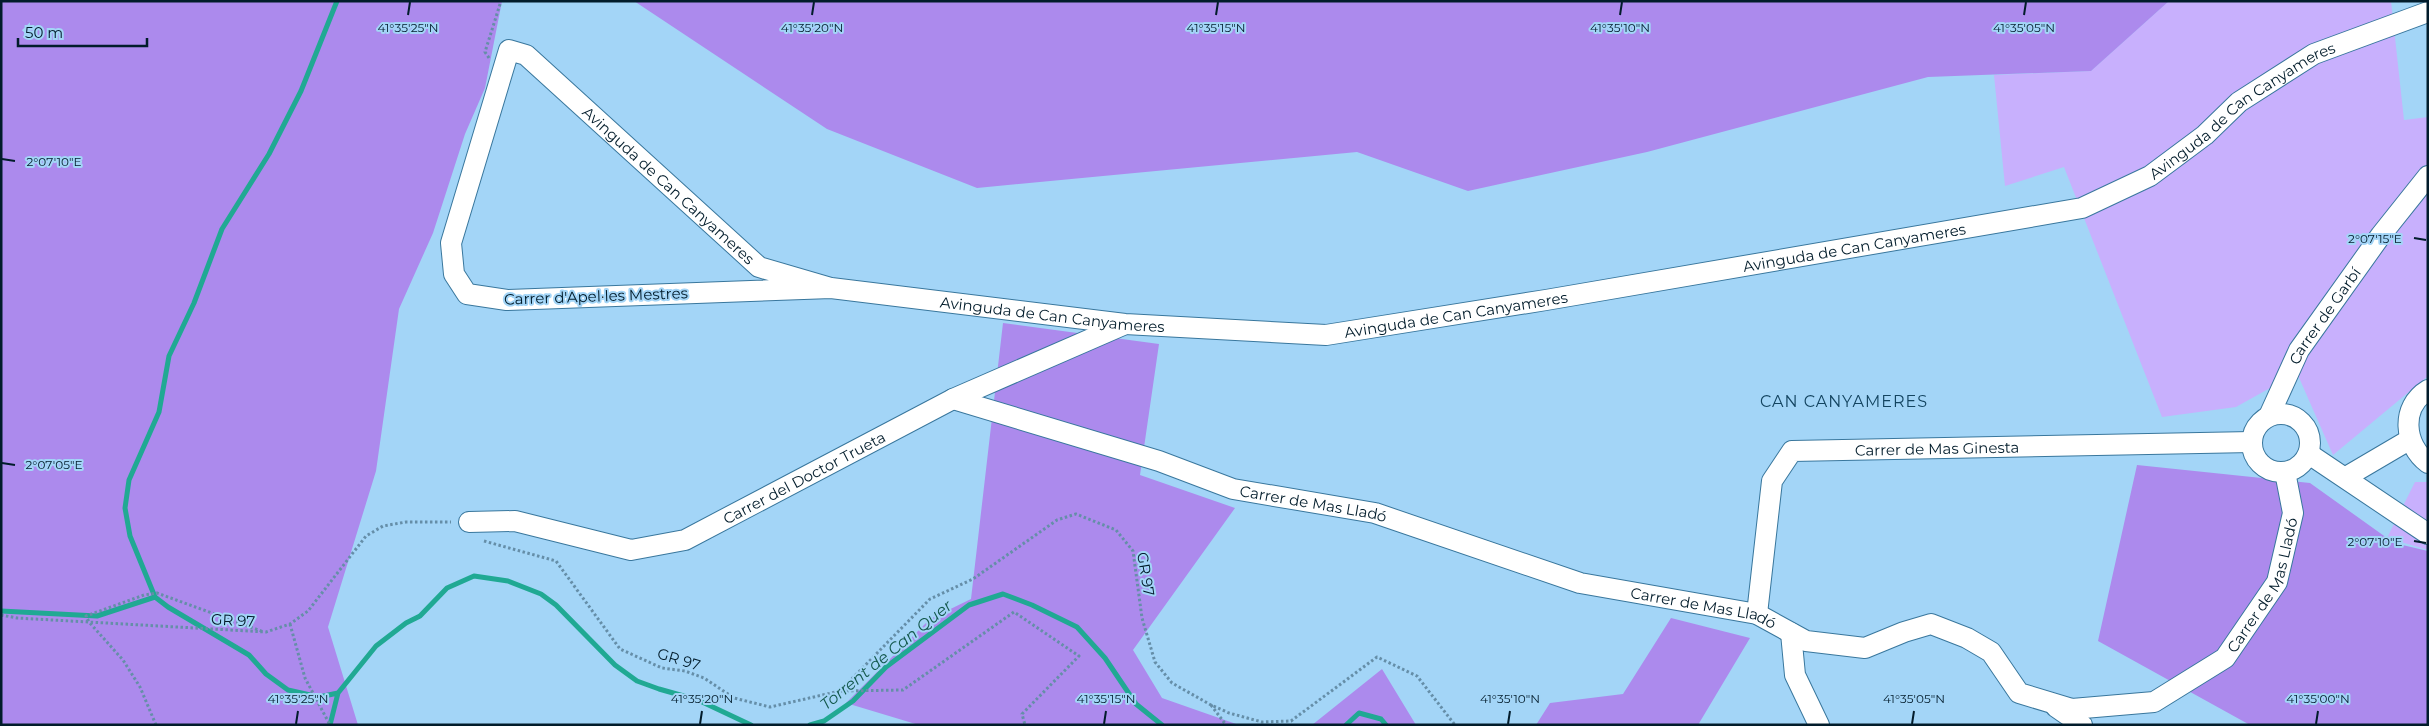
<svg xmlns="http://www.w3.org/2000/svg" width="2429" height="726" viewBox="0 0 2429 726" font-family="Montserrat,sans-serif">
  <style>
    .green { fill: #c8b0fd }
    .forest { fill: #ac8aed }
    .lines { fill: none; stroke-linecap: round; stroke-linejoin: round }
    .stream { stroke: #20a993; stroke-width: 5 }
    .street-casing { stroke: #39779d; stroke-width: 22 }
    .path { stroke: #658ea8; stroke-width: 3; stroke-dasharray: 2.5 2.5; stroke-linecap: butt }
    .street { stroke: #fff; stroke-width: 20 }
    .ticks { fill: none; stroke: #021c2b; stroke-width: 2 }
    .labels { text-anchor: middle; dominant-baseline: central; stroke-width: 4; stroke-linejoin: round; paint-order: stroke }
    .street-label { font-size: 15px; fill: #021c2b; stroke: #a3d5f7 }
    .neighbourhood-label { font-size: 16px; letter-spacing: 1px; fill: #134460; stroke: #a3d5f7 }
    .water-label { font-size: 16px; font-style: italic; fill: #14594d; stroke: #a3d5f7 }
    .ticks-label { font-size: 12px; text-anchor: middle; fill: #021c2b; stroke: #a3d5f7; stroke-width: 4; stroke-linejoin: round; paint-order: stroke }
  </style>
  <rect width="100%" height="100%" fill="#a3d5f7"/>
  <path class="green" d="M 2169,1 L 2391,1 L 2404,120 L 2428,117 L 2428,376 L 2333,455 L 2297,373 L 2236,407 L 2162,417 L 2064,167 L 2005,186 L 1994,75 L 2091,71 Z
    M 2415,482 L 2428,482 L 2428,550 L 2387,538 Z"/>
  <path class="forest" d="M 1,1 L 502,1 L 485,88 L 465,134 L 433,233 L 399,309 L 376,471 L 328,627 L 358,725 L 1,725 Z
    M 634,1 L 2169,1 L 2091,71 L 1928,77 L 1647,152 L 1468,191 L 1357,152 L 977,188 L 827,129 Z
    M 1003,323 L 1159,344 L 1140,475 L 1235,508 L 1133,650 L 1162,698 L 1239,725 L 919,725 L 846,703 L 930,619 L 971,599 Z
    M 2137,465 L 2310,483 L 2394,543 L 2428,551 L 2428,725 L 2250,725 L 2098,641 Z
    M 1671,618 L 1750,638 L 1698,725 L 1536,725 L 1550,703 L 1623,694 Z
    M 1382,669 L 1416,725 L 1312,725 Z"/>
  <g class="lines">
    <path class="stream" d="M 155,597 L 130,536 L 125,508 L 129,480 L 159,412 L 169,356 L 194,303 L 222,229 L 269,154 L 301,91 L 337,1
      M 1,611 L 97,616 L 155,597 L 168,607 L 249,655 L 266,674 L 288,690 L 319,697 L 338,693 L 376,646 L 406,623 L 420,616 L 447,588 L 474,576 L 508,581 L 541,594 L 556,605 L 615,665 L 637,681 L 659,689 L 698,700 L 751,725
      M 330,725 L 338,693
      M 810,725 L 824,721 L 853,701 L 886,667 L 969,605 L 1003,594 L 1032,605 L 1077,627 L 1105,658 L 1136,704 L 1162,725
      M 1346,725 L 1359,713 L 1381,719 L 1386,725"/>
    <defs>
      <g id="street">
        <path id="s1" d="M 831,288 L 507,300 L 467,294 L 454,274 L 451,243 L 509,50 L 526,55 L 759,267 L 831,288 L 1125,324 L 1326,335 L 1546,300 L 2082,208 L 2150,176 L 2205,135 L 2239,102 L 2314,54 L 2428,12"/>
        <path d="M 2428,390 C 2400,407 2404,445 2428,463"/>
        <path id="s2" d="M 953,399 L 1159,461 L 1233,489 L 1375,513 L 1580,583 L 1757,614 L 1806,641 L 1865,648 L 1904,632 L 1931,624 L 1967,638 L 1991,652 L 2019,693 L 2072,709 L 2154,702 L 2225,658 L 2277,582 L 2293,513 L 2285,472"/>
        <circle cx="2281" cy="443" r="29"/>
        <path id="s3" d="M 2269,416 L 2299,350 L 2381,235 L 2428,176"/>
        <path d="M 2309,454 L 2428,534"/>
        <path d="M 2346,477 L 2409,440"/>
        <path id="s4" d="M 469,522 L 515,521 L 631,550 L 685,540 L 953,399 L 1123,325"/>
        <path id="s5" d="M 1757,614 L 1772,481 L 1792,451 L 2252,442"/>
        <path d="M 1791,633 L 1795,675 L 1819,725"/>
        <path d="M 2056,707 L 2082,725"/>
      </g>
    </defs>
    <use href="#street" class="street-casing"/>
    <path class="path" d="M 489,58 L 485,52 L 501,1
      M 484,541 L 556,561 L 620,649 L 662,668 L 685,671 L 704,678 L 734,698 L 770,707 L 840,691 L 930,599 L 973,579 L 1057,520 L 1076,514 L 1116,530 L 1133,551 L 1142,618 L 1155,662 L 1172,683 L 1211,705 L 1229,713 L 1262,722 L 1291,721 L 1377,657 L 1417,676 L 1455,725
      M 1,615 L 17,618 L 266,632 L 290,624 L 308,611 L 366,536 L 383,526 L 406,522 L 451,522
      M 290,624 L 305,678 L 330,725
      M 841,691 L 903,690 L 1014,612 L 1079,656 L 1022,714 L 1025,725
      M 1211,705 L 1226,725
      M 156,725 L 140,687 L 123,660 L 89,622 L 86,616 L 144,595 L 157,593 L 264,632"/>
    <use href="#street" class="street"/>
  </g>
  <path class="ticks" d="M 408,15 L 410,2M 812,15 L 814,2M 1216,15 L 1218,2M 1620,15 L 1622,2M 2024,15 L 2026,2M 2,159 L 15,161M 2414,238 L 2426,240M 2,463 L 15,465M 2414,541 L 2426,543M 296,724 L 298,711M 700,724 L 702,711M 1104,724 L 1106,711M 1508,724 L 1510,711M 1912,724 L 1914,711M 2316,724 L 2318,711"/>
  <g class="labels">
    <g class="street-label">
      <text stroke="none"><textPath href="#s1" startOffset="2482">Avinguda de Can Canyameres</textPath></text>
      <text stroke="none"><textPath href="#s1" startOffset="832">Avinguda de Can Canyameres</textPath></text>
      <text stroke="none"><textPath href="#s1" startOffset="2062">Avinguda de Can Canyameres</textPath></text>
      <text transform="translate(596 296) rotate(-2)">Carrer d'Apel·les Mestres</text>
      <text stroke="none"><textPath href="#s1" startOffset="1252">Avinguda de Can Canyameres</textPath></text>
      <text stroke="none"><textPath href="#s1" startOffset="1658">Avinguda de Can Canyameres</textPath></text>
      <text stroke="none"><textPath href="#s3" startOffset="115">Carrer de Garbí</textPath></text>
      <text stroke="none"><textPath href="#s5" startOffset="315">Carrer de Mas Ginesta</textPath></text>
      <text stroke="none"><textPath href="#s4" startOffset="355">Carrer del Doctor Trueta</textPath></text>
      <text stroke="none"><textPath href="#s2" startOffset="376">Carrer de Mas Lladó</textPath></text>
      <text transform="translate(1146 574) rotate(81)">GR 97</text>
      <text stroke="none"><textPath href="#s2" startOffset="1441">Carrer de Mas Lladó</textPath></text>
      <text stroke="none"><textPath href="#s2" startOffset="781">Carrer de Mas Lladó</textPath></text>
      <text transform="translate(233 620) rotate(3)">GR 97</text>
      <text transform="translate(679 659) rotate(17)">GR 97</text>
    </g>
    <g class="neighbourhood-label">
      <text x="1844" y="401">CAN CANYAMERES</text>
    </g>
    <g class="water-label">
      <text transform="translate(886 655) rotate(-39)">Torrent de Can Quer</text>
    </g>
  </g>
  <g class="ticks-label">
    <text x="408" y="32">41°35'25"N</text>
    <text x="812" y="32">41°35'20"N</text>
    <text x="1216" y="32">41°35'15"N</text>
    <text x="1620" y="32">41°35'10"N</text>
    <text x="2024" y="32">41°35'05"N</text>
    <text x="54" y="166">2°07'10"E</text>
    <text x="2375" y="243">2°07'15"E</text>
    <text x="54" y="469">2°07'05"E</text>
    <text x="2375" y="546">2°07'10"E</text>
    <text x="298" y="703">41°35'25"N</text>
    <text x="702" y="703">41°35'20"N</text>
    <text x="1106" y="703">41°35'15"N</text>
    <text x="1510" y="703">41°35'10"N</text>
    <text x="1914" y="703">41°35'05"N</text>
    <text x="2318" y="703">41°35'00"N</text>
  </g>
  <rect width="2429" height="726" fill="none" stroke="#021c2b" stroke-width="5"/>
  <path d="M18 38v8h129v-8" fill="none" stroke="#021c2b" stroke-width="2.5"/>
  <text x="25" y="38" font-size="15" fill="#021c2b" stroke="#a3d5f7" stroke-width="4" paint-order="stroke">50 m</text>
</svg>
